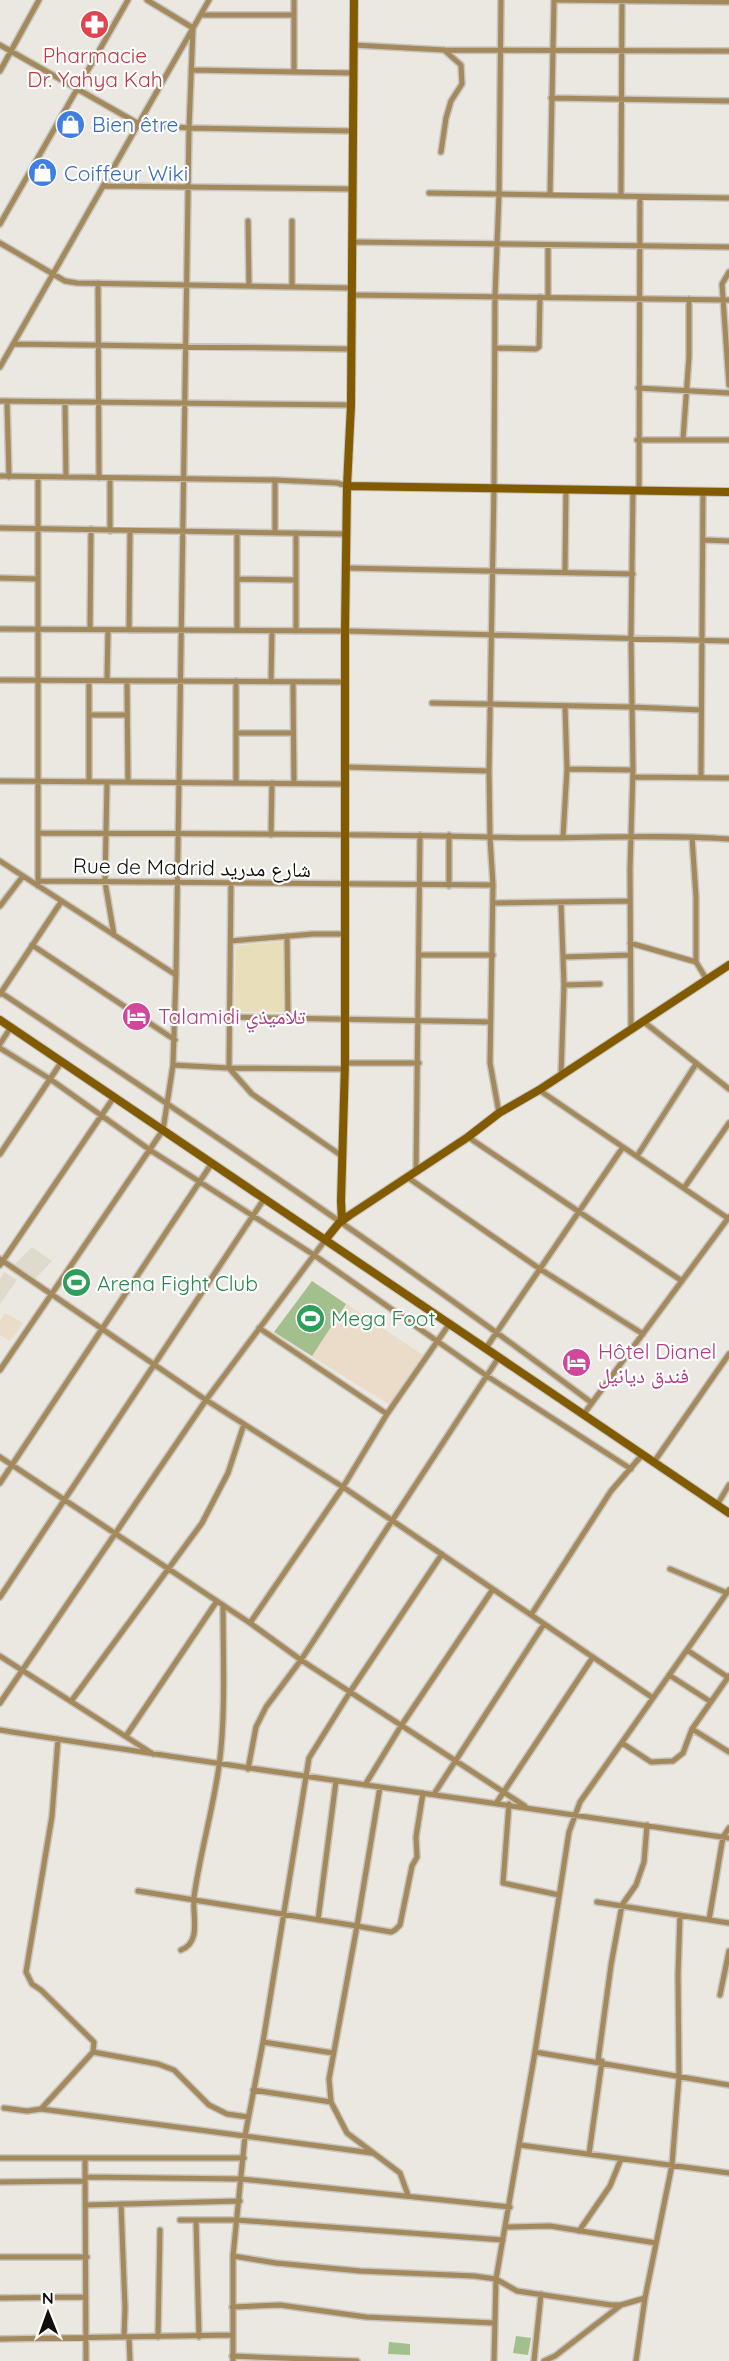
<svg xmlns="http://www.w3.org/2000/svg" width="729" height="2361" viewBox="0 0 729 2361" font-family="Quicksand,'Noto Naskh Arabic',sans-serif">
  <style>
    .commercial { fill: #eadcc8 }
    .built { fill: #dedbcc }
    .green { fill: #a4bf8e }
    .sand { fill: #e8deb9 }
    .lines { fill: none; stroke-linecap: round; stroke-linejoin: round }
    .street-casing { stroke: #c7c5be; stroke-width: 8 }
    .secondary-casing { stroke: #c7c5be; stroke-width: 10 }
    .street { stroke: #a4895d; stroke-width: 5 }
    .secondary { stroke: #825b00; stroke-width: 8 }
    .labels { text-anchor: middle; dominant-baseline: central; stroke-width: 4.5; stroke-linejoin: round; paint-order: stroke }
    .health-label { font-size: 21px; fill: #be3a42; stroke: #fff }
    .shop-label { font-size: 21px; fill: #366cbe; stroke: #fff; text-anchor: start }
    .street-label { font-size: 21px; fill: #100f0c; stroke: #fff }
    .hotel-label { font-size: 21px; fill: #b23c85; stroke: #fff; text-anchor: start }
    .leisure-label { font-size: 21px; fill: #27864d; stroke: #fff; text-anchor: start }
  </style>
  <rect width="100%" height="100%" fill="#eae8e0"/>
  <path class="commercial" d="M 312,1281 L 423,1355 L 390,1405 L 277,1335 Z
    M 5,1313 L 23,1323 L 10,1341 L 0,1335 L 0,1321 Z"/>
  <path class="built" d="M 32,1247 L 52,1261 L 33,1281 L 13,1266 Z
    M 4,1272 L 17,1280 L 0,1304 L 0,1279 Z"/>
  <path class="green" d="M 312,1281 L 346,1304 L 312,1356 L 274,1332 Z
    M 516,2336 L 531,2338 L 528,2355 L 513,2353 Z
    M 389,2342 L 410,2344 L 410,2355 L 388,2354 Z"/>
  <path class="sand" d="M 283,941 L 285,1012 L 234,1012 L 236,946 Z"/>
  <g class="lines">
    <defs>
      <path id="street" d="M 557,0 L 729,2
        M 201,15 L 294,15
        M 0,45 L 139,124 L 189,128 L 353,131
        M 354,45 L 444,50 L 729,51
        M 191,70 L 354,73
        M 0,71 L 39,0
        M 294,72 L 294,0
        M 551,98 L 729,101
        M 441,152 L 446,118 L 451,101 L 462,84 L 461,65 L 444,50
        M 104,186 L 353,189
        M 429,193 L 729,198
        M 550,195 L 554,0
        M 621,196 L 622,0
        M 248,221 L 249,286
        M 292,221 L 292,287
        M 0,224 L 128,0
        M 352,242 L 729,247
        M 0,243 L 65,281 L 77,283 L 352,288
        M 729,272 L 722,284 L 729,385
        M 98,283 L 99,478
        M 352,295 L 729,300
        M 548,297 L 548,245
        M 13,344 L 351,349
        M 495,348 L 536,349 L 539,347 L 540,297
        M 0,367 L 209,0
        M 638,388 L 729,393
        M 0,401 L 351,405
        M 7,401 L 9,477
        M 65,402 L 66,477
        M 683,439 L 689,357 L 689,299
        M 637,440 L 729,440
        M 0,476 L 275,480 L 337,483 L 347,486
        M 38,477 L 38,886
        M 110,478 L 110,531
        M 275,480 L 275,533
        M 639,490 L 640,197
        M 0,528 L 347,534
        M 237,532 L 237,630
        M 296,533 L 296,631
        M 704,540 L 729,541
        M 347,568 L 633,574
        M 565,572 L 566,489
        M 0,578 L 38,579
        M 237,579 L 296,580
        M 0,629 L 345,631 L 729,641
        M 90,630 L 91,529
        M 129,630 L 130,531
        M 0,680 L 345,682
        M 107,681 L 108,630
        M 127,681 L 128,782
        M 271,682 L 272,631
        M 293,682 L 294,783
        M 432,703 L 632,707 L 701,710
        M 89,715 L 127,715
        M 236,733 L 293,733
        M 345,767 L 489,771
        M 567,769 L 633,770
        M 633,777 L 729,778
        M 701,778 L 703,491
        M 0,781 L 344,784
        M 89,782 L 89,681
        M 107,782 L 105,882 L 114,935
        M 236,783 L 236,681
        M 38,833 C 188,834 338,833 488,837 C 568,840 649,833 729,839
        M 271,835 L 272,783
        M 449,835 L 449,886
        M 563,837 L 567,769 L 565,706
        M 692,837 L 696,897 L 696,962 L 707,980
        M 0,861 L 176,975
        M 38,881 L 493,885
        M 231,883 L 229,1068 L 252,1094 L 342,1156
        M 493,903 L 630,901
        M 0,906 L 23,876
        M 287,936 L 288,1017
        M 231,941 L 313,934 L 346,934
        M 630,943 L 696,962
        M 32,945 L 175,1040
        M 419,955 L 493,955
        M 563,957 L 630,955
        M 564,985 L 600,984
        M 0,992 C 200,1125 400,1259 592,1403
        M 0,994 L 61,902
        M 230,1017 L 490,1022
        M 644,1022 L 729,1089
        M 631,1030 L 630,869 L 633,770 L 631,638 L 633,490
        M 0,1044 L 11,1027
        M 0,1048 L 50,1079 L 150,1150 L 314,1255 L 487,1376 L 631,1469
        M 345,1063 L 419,1063
        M 173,1065 L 229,1068 L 345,1069
        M 561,1076 L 564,985 L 561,903
        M 539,1090 L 729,1219
        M 499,1113 L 490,1063 L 493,885 L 490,838 L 489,771 L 494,488 L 495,297 L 499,194 L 501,0
        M 468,1137 L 682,1281
        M 0,1154 L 62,1061
        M 637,1156 L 696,1064
        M 416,1171 L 420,835
        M 407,1177 L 540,1269 L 643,1334
        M 684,1188 L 729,1123
        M 326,1239 L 206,1400 L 343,1487 L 653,1698
        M 0,1259 L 206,1400 L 0,1703
        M 0,1265 L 114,1097
        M 259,1328 L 387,1414
        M 486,1348 L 623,1147
        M 0,1370 L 163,1130 L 173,1065 L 176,975 L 189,128 L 193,28 L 147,0
        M 583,1415 L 729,1217
        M 0,1457 L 250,1623 L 301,1660 L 525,1806
        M 654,1462 L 729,1354
        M 0,1483 L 212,1163
        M 717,1505 L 729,1485
        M 670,1569 L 727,1593
        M 0,1597 L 264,1199
        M 531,1615 L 611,1491 L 642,1455
        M 250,1623 L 343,1487 L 387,1414 L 450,1323
        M 687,1650 L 729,1678
        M 0,1656 L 153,1754
        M 669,1675 L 711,1702
        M 72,1700 L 202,1523 L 228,1473 L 244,1424
        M 692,1729 L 729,1752
        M 0,1730 C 243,1769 486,1801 729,1838
        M 126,1736 L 217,1601
        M 622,1743 L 651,1762 L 673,1761 L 683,1753 L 692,1729 L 729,1676
        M 248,1769 L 256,1727 L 266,1707 L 301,1660 L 499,1357
        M 365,1785 L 401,1726 L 493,1589
        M 434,1794 L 544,1624
        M 497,1802 L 593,1657
        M 509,1804 L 503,1883 L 559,1895
        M 138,1891 L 357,1926 L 380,1787
        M 597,1902 L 729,1923
        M 318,1920 L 336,1781
        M 709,1920 L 723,1837 L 729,1828
        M 181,1950 C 202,1942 192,1916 194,1897 C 200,1853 213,1810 219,1766 C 226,1716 223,1656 223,1605
        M 720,1995 L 729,1951
        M 263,2042 L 333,2053
        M 93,2052 L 158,2064 L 174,2070 L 209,2105 L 227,2114 L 248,2117
        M 535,2052 L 729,2085
        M 598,2061 L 611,1965 L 622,1905 L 636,1885 L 644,1862 L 647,1825
        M 253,2090 L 331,2102
        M 4,2108 L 27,2111 L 41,2109 L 93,2052 L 94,2042 L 41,1990 L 32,1984 L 26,1972 L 52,1816 L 58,1739
        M 41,2109 L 372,2153
        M 520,2145 L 729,2173
        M 589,2154 L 602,2061
        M 0,2158 L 244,2158
        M 85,2158 L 86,2361
        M 85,2177 L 241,2179 L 510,2207
        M 0,2182 L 85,2181
        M 408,2195 L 400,2173 L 347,2133 L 331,2102 L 329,2079 L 357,1926 L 391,1932 L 395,1930 L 400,1925 L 412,1866 L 417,1857 L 416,1837 L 423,1793
        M 121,2204 L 125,2308 L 124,2337
        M 86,2205 L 240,2201
        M 180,2220 L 236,2220 L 503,2240
        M 196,2220 L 199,2337
        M 506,2227 L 550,2226 L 656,2243
        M 579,2231 L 610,2186 L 621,2159
        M 233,2256 L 276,2263 L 360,2271 L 474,2276 L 496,2279 L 517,2291 L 611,2305 L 621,2305 L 645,2298
        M 0,2257 L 87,2257
        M 0,2298 L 86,2297
        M 232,2307 L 280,2305 L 366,2317 L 494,2323
        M 129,2337 L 130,2361
        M 158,2337 L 160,2230
        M 0,2339 L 232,2335
        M 232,2356 L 357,2361
        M 233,2361 L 233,2256 L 245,2136 L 263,2042 L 309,1758 L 350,1692 L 442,1554
        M 494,2361 L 496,2279 L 535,2052 L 569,1832 L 580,1802 L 729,1590
        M 534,2361 L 541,2294
        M 544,2361 L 555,2356 L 621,2305
        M 636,2361 L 645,2298 L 672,2165 L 679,2077 L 678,1975 L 680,1915"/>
      <path id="secondary" d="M 347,486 L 729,492
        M 0,1020 L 729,1513
        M 342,1221 L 341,1201 L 345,1063 L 345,631 L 347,486 L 351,405 L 354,0
        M 326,1239 L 339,1223 L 350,1215 L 468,1137 L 499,1113 L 539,1090 L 729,965"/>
    </defs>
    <use href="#street" class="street-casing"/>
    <use href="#secondary" class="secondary-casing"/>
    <use href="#street" class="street"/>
    <use href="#secondary" class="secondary"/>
  </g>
  <defs>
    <symbol id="pharmacy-disc" viewBox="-11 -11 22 22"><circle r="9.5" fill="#e0444e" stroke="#fff"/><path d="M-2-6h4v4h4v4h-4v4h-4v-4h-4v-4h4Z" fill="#fff"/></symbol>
    <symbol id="shop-disc" viewBox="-11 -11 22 22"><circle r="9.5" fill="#3f7fe0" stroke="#fff"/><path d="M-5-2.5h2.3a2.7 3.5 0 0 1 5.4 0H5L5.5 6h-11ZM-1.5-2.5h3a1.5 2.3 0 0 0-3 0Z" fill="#fff"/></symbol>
    <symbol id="hotel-disc" viewBox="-11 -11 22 22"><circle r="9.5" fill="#d1479c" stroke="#fff"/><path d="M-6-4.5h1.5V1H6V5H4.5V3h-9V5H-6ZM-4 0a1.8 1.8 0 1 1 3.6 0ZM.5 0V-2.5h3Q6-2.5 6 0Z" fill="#fff"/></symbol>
    <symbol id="stadium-disc" viewBox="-11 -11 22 22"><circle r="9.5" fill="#2e9e5b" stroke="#fff"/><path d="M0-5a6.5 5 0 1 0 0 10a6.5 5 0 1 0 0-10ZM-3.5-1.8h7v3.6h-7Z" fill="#fff"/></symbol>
  </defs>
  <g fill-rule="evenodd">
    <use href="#pharmacy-disc" x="78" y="8" width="33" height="33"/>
    <use href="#shop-disc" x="54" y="108" width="33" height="33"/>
    <use href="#shop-disc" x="26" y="156" width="33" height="33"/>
    <use href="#hotel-disc" x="120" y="1000" width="33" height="33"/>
    <use href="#stadium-disc" x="60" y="1266" width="33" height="33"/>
    <use href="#stadium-disc" x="294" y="1302" width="33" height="33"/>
    <use href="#hotel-disc" x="560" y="1346" width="33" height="33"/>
  </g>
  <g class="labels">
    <g class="health-label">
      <text x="95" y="55">Pharmacie<tspan x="95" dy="24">Dr. Yahya Kah</tspan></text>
    </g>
    <g class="shop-label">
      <text x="92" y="124">Bien être</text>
      <text x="64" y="173">Coiffeur Wiki</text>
    </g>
    <g class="street-label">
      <text transform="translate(192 867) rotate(1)">Rue de Madrid شارع مدريد</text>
    </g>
    <g class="hotel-label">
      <text x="158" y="1016">Talamidi تلاميذي</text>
      <text x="598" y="1351">Hôtel Dianel<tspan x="598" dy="24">فندق ديانيل</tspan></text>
    </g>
    <g class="leisure-label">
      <text x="97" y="1283">Arena Fight Club</text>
      <text x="331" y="1318">Mega Foot</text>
    </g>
  </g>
  <g transform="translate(48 2313) rotate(359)" stroke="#ffffff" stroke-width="4.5" paint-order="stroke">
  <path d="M0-4.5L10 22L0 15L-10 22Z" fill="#100f0c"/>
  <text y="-9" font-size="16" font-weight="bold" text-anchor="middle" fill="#100f0c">N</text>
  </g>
</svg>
